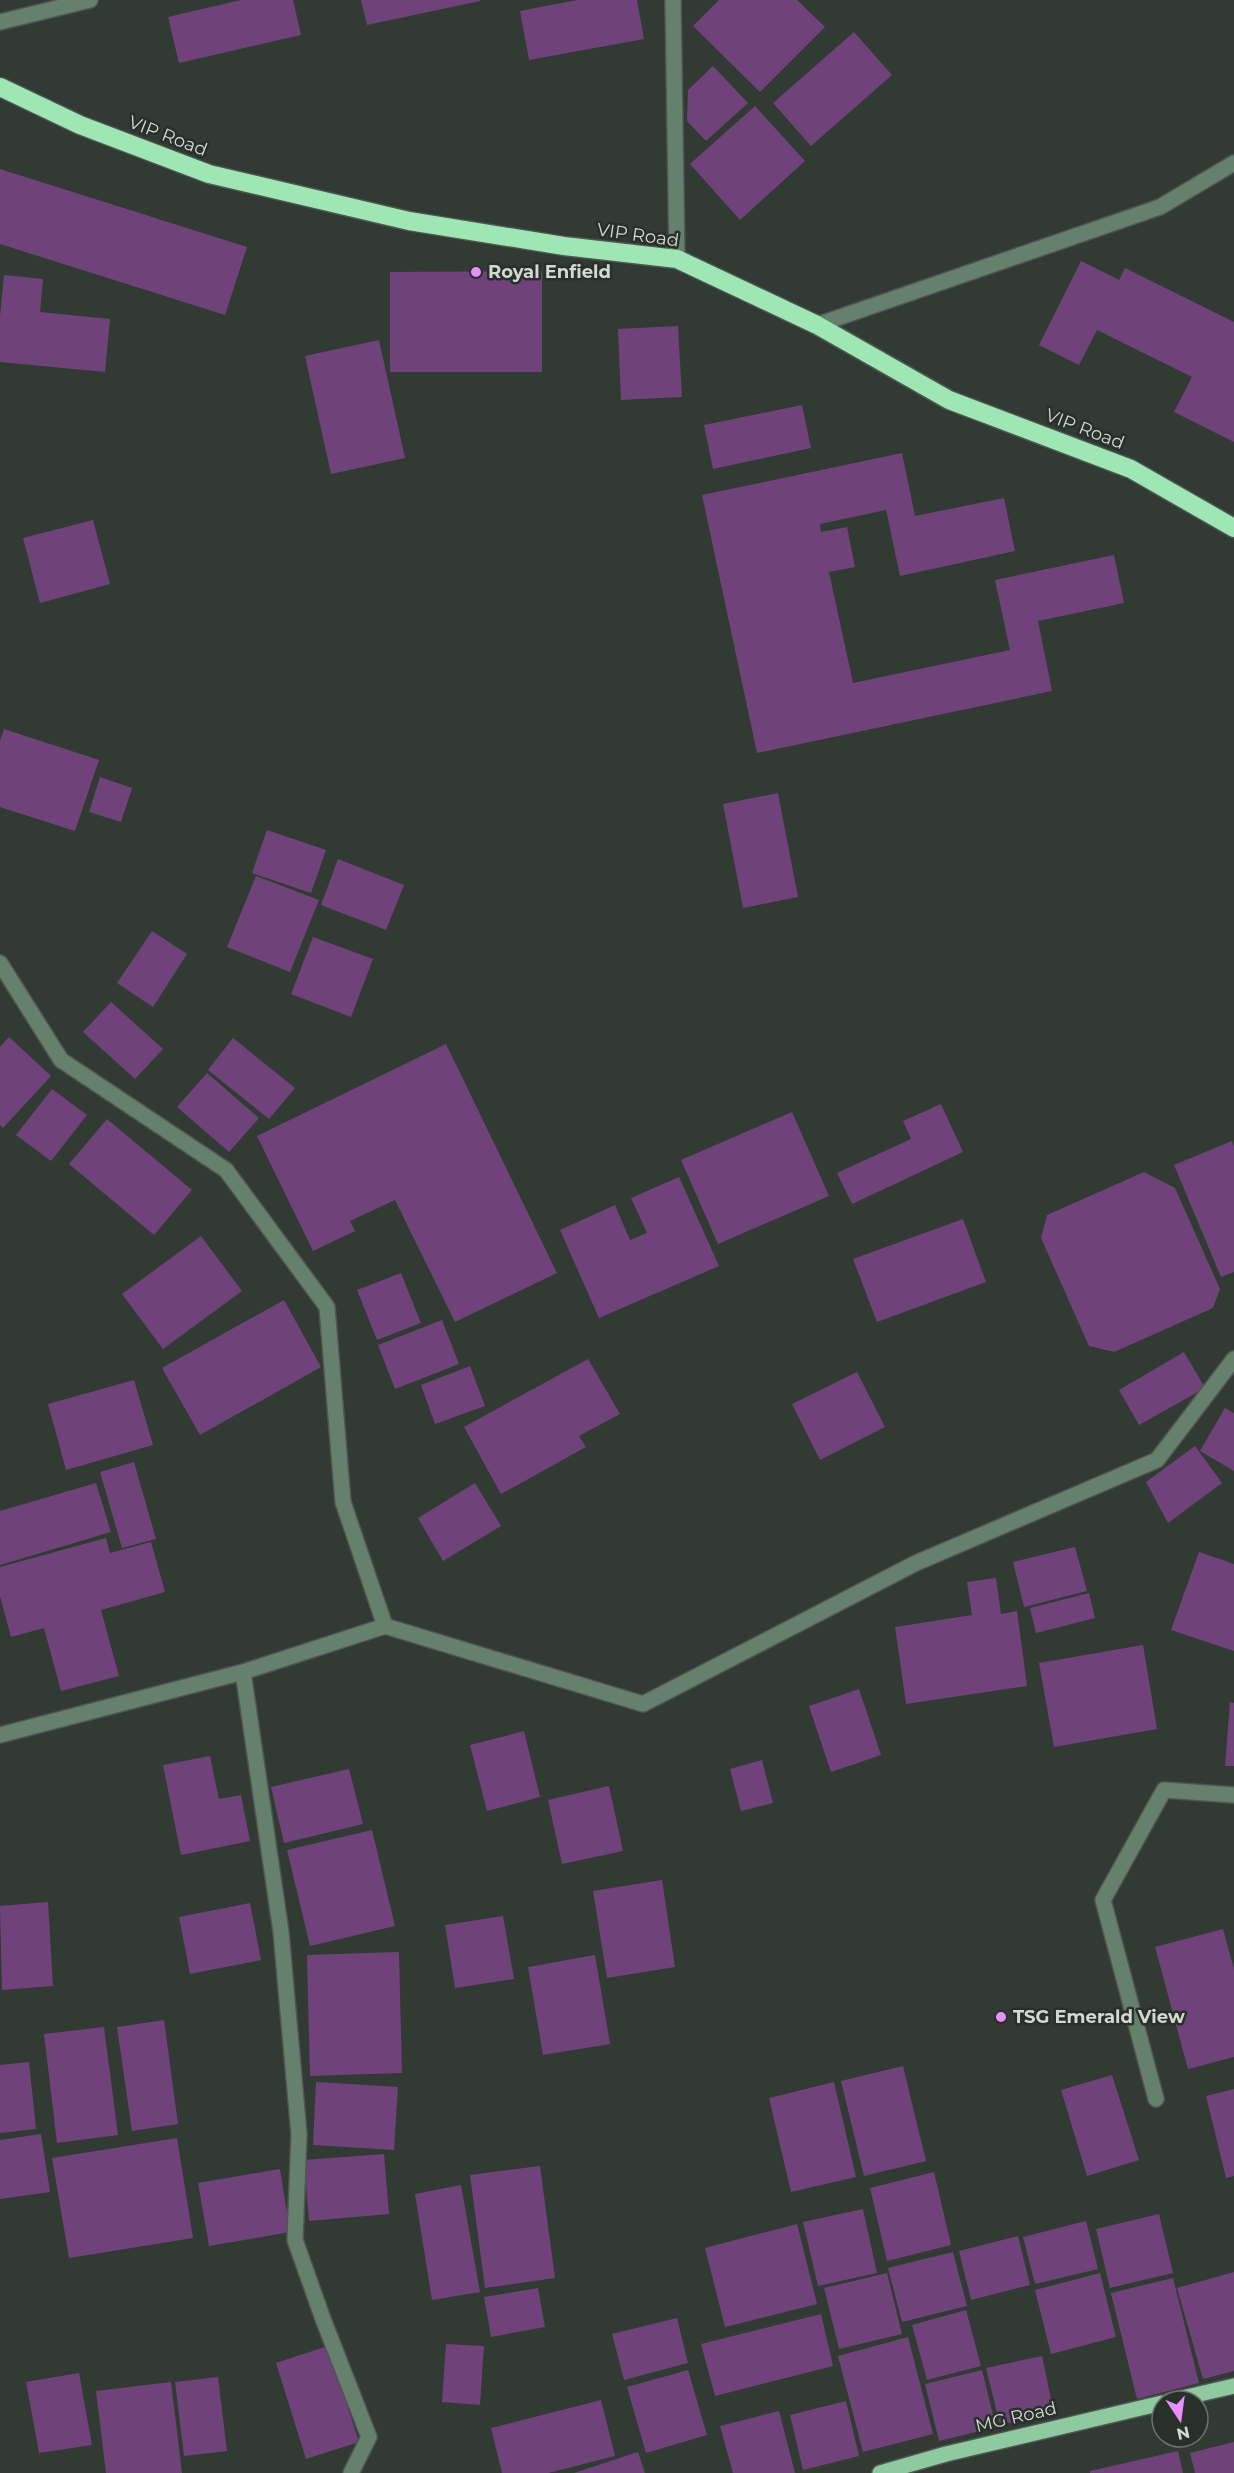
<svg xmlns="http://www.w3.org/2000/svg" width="1234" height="2473" viewBox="0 0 1234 2473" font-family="Montserrat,sans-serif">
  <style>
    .building { fill: #6f437a }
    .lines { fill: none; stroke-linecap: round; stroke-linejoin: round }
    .minor-casing { stroke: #4f5651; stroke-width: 18 }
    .major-casing { stroke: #4f5651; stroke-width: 18 }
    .highway-casing { stroke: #4f5651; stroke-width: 21 }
    .minor { stroke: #65816d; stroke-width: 15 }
    .major { stroke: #8ec9a0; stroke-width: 15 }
    .highway { stroke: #9ee6b4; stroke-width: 18 }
    .poi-dot { fill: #e88eff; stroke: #28302a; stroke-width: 2 }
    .labels { text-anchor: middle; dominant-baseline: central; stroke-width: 5; stroke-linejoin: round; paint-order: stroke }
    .street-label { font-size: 18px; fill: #d3d8d4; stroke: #28302a }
    .poi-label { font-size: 18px; font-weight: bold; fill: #d3d8d4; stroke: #28302a; text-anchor: start }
  </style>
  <rect width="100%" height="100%" fill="#323a34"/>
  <path class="building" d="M 241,0 L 293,0 L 301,35 L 179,63 L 168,17 Z
    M 361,0 L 480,0 L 480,1 L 367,25 Z
    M 577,0 L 637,0 L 644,39 L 529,60 L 520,11 Z
    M 719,0 L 797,0 L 825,27 L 760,92 L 693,26 Z
    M 854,32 L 892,75 L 811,146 L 773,103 Z
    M 713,66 L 748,103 L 706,141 L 687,121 L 688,90 Z
    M 755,106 L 805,161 L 740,220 L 690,164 Z
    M 0,169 L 247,247 L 225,315 L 0,244 Z
    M 1081,261 L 1119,280 L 1125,268 L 1234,322 L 1234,442 L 1174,412 L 1192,377 L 1097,330 L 1079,365 L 1039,345 Z
    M 542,271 L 542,372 L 390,372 L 390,272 Z
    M 4,275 L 43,279 L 40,312 L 110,319 L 105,372 L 0,362 L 0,316 Z
    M 678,326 L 682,397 L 621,400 L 618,329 Z
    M 379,340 L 405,458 L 331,474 L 305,356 Z
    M 802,405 L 811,448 L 713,469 L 704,425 Z
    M 902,453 L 915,516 L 1004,498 L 1015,551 L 900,576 L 886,510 L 820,524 L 821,532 L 847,527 L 855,567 L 829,572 L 853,683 L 1010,650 L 995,580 L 1114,555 L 1124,603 L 1038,621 L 1052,691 L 757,753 L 702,495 Z
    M 93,520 L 110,584 L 40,603 L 23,538 Z
    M 4,729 L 99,760 L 75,831 L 0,807 L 0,741 Z
    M 100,777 L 132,788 L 121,822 L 89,812 Z
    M 778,793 L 798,897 L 743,908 L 723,804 Z
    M 267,830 L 326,850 L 311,893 L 252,873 Z
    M 338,859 L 404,885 L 386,930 L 321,905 Z
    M 256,876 L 319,900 L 290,972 L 227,947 Z
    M 152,931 L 187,954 L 153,1007 L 117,983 Z
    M 313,937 L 373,959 L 351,1017 L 291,994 Z
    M 111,1002 L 163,1049 L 135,1079 L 83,1032 Z
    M 9,1037 L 51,1076 L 3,1128 L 0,1125 L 0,1047 Z
    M 233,1038 L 295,1088 L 269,1119 L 208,1070 Z
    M 446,1044 L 557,1273 L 455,1322 L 395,1200 L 350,1221 L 355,1231 L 313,1251 L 257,1136 Z
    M 207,1073 L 259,1118 L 229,1152 L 177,1107 Z
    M 52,1089 L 87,1115 L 51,1161 L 16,1135 Z
    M 941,1104 L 963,1152 L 852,1204 L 837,1173 L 911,1139 L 903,1121 Z
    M 792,1112 L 829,1196 L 718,1244 L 681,1160 Z
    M 107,1119 L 192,1190 L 154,1235 L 69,1164 Z
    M 1232,1141 L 1234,1147 L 1234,1272 L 1221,1277 L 1174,1165 Z
    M 1144,1172 L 1175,1188 L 1220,1289 L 1213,1308 L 1114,1352 L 1089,1346 L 1041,1238 L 1047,1215 Z
    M 679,1177 L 719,1266 L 599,1318 L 560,1230 L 615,1205 L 630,1240 L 647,1233 L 631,1198 Z
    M 963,1219 L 986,1282 L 877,1322 L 853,1259 Z
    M 201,1236 L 242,1291 L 163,1349 L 122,1294 Z
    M 401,1273 L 421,1323 L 377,1340 L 357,1290 Z
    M 284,1300 L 321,1367 L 200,1435 L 162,1368 Z
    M 442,1320 L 459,1364 L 395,1389 L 378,1345 Z
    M 1184,1352 L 1205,1388 L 1139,1425 L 1119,1390 Z
    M 588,1359 L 620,1414 L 579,1436 L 586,1447 L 501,1494 L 464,1427 Z
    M 470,1366 L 485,1406 L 435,1424 L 421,1385 Z
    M 857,1372 L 885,1427 L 820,1460 L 792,1404 Z
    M 134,1380 L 153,1445 L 66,1470 L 48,1404 Z
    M 1225,1408 L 1234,1413 L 1234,1471 L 1200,1451 Z
    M 1195,1446 L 1222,1483 L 1168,1523 L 1146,1482 Z
    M 134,1462 L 156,1539 L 122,1548 L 100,1472 Z
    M 96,1483 L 111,1532 L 0,1565 L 0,1511 Z
    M 475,1483 L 501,1526 L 443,1561 L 418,1518 Z
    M 106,1538 L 110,1553 L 151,1542 L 165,1592 L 101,1610 L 119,1676 L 61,1691 L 44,1628 L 11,1637 L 0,1596 L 0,1567 Z
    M 1075,1547 L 1087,1591 L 1024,1607 L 1013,1562 Z
    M 1199,1552 L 1234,1564 L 1234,1651 L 1171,1630 Z
    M 996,1578 L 1001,1614 L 1017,1611 L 1027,1686 L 906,1704 L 895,1627 L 972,1615 L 967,1582 Z
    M 1089,1593 L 1095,1618 L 1036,1633 L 1030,1608 Z
    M 1143,1645 L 1157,1729 L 1054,1747 L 1039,1663 Z
    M 859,1689 L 881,1755 L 831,1772 L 809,1706 Z
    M 1230,1702 L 1234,1703 L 1234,1766 L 1225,1766 Z
    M 524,1731 L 540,1797 L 487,1811 L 470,1745 Z
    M 210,1756 L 219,1799 L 241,1795 L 250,1841 L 181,1855 L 163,1765 Z
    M 762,1760 L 773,1803 L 741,1811 L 730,1769 Z
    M 349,1769 L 363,1824 L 284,1843 L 271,1787 Z
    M 609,1786 L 623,1851 L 562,1864 L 548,1800 Z
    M 372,1830 L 395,1926 L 310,1946 L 287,1850 Z
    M 662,1880 L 675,1967 L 607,1978 L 593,1891 Z
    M 48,1902 L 53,1986 L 2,1990 L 0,1906 Z
    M 250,1903 L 261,1960 L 190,1974 L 179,1917 Z
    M 503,1916 L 514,1979 L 455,1988 L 445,1925 Z
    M 1223,1929 L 1234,1969 L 1234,2057 L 1188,2069 L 1155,1947 Z
    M 399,1952 L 402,2073 L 310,2076 L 307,1955 Z
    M 595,1955 L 610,2044 L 543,2055 L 528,1967 Z
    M 164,2020 L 178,2124 L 132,2131 L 117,2027 Z
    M 104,2027 L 118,2135 L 57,2143 L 44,2034 Z
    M 29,2062 L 36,2129 L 0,2133 L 0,2065 Z
    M 903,2066 L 926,2161 L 864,2176 L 841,2081 Z
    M 1112,2075 L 1139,2160 L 1087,2176 L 1061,2090 Z
    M 316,2082 L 398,2087 L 394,2150 L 313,2145 Z
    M 834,2082 L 856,2177 L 791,2192 L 769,2098 Z
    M 1234,2089 L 1234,2176 L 1226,2178 L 1206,2096 Z
    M 41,2134 L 50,2192 L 0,2199 L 0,2140 Z
    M 177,2138 L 193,2238 L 69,2258 L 52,2158 Z
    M 384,2154 L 389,2214 L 309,2221 L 304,2160 Z
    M 540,2166 L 555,2278 L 485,2288 L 470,2175 Z
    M 280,2169 L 290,2232 L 209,2246 L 198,2183 Z
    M 934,2172 L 951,2245 L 887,2261 L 870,2188 Z
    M 461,2185 L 480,2292 L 432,2300 L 415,2194 Z
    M 863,2209 L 877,2273 L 818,2286 L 803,2222 Z
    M 1159,2214 L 1173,2273 L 1110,2288 L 1096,2229 Z
    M 1086,2221 L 1098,2269 L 1035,2284 L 1023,2237 Z
    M 797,2224 L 817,2304 L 725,2327 L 705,2248 Z
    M 1018,2236 L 1030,2285 L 971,2300 L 959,2251 Z
    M 953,2252 L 967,2306 L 902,2322 L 888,2268 Z
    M 1234,2272 L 1234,2371 L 1203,2379 L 1177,2288 Z
    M 887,2273 L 902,2334 L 839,2349 L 824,2288 Z
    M 1100,2273 L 1116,2337 L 1051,2354 L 1035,2290 Z
    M 1173,2278 L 1199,2383 L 1137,2399 L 1111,2293 Z
    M 538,2288 L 545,2327 L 491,2337 L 484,2297 Z
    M 966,2310 L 981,2366 L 927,2380 L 912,2325 Z
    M 821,2314 L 833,2366 L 715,2396 L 701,2344 Z
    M 677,2318 L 688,2363 L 624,2380 L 612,2334 Z
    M 908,2337 L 933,2434 L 863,2452 L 838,2356 Z
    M 446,2344 L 484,2346 L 480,2405 L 442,2402 Z
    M 328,2346 L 359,2442 L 306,2459 L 276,2363 Z
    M 1042,2356 L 1054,2413 L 1000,2425 L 986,2368 Z
    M 688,2370 L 707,2435 L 646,2453 L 627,2387 Z
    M 982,2370 L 996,2427 L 939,2441 L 925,2384 Z
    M 79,2373 L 92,2445 L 39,2453 L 26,2382 Z
    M 218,2377 L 227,2451 L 184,2456 L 175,2382 Z
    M 171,2382 L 182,2473 L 106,2473 L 96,2391 Z
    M 601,2400 L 615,2456 L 548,2473 L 502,2473 L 491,2428 Z
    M 846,2401 L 859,2456 L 803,2470 L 790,2415 Z
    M 779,2411 L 795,2473 L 733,2473 L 720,2426 Z
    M 1234,2442 L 1234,2473 L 1195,2473 L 1190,2453 Z
    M 1178,2451 L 1183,2473 L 1090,2473 L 1090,2471 Z
    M 638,2452 L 645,2473 L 574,2473 Z"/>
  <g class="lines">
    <defs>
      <path id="minor" d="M 673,0 L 677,259
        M 0,22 L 90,0
        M 817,325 L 1160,207 L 1234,163
        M 0,963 L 61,1060 L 226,1170 L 327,1307 L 343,1502 L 385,1626 L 243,1672 L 0,1735
        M 385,1626 L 643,1704 L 916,1563 L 1157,1460 L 1234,1359
        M 243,1672 L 281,1932 L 299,2134 L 295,2240 L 323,2319 L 369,2437 L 351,2473
        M 1156,2099 L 1103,1900 L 1164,1790 L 1234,1795"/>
      <path id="major" d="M 1169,2401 L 1234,2386
        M 880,2473 L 946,2454 L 1162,2403"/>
      <path id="highway" d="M 0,87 L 80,125 L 209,174 L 409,221 L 564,246 L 677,259 L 817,325 L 949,400 L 1131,469 L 1234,528"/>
    </defs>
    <use href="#minor" class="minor-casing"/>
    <use href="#major" class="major-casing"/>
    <use href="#highway" class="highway-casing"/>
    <use href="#minor" class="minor"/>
    <use href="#major" class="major"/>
    <use href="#highway" class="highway"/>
  </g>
  <g class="poi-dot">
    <circle cx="476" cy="272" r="6"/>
    <circle cx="1001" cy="2017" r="6"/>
  </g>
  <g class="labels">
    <g class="street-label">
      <text transform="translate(168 136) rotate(21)">VIP Road</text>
      <text transform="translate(638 235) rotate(8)">VIP Road</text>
      <text transform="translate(1085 429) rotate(21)">VIP Road</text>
      <text transform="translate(1016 2417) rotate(-13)">MG Road</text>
    </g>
    <g class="poi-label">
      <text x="488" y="272">Royal Enfield</text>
      <text x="1013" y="2017">TSG Emerald View</text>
    </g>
  </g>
  <g transform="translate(1180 2419) rotate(167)"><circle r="28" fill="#28302a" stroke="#6c736e" stroke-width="1.5"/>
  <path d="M0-4.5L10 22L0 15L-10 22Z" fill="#e88eff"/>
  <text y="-9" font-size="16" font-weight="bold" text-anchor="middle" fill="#d3d8d4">N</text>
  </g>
</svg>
